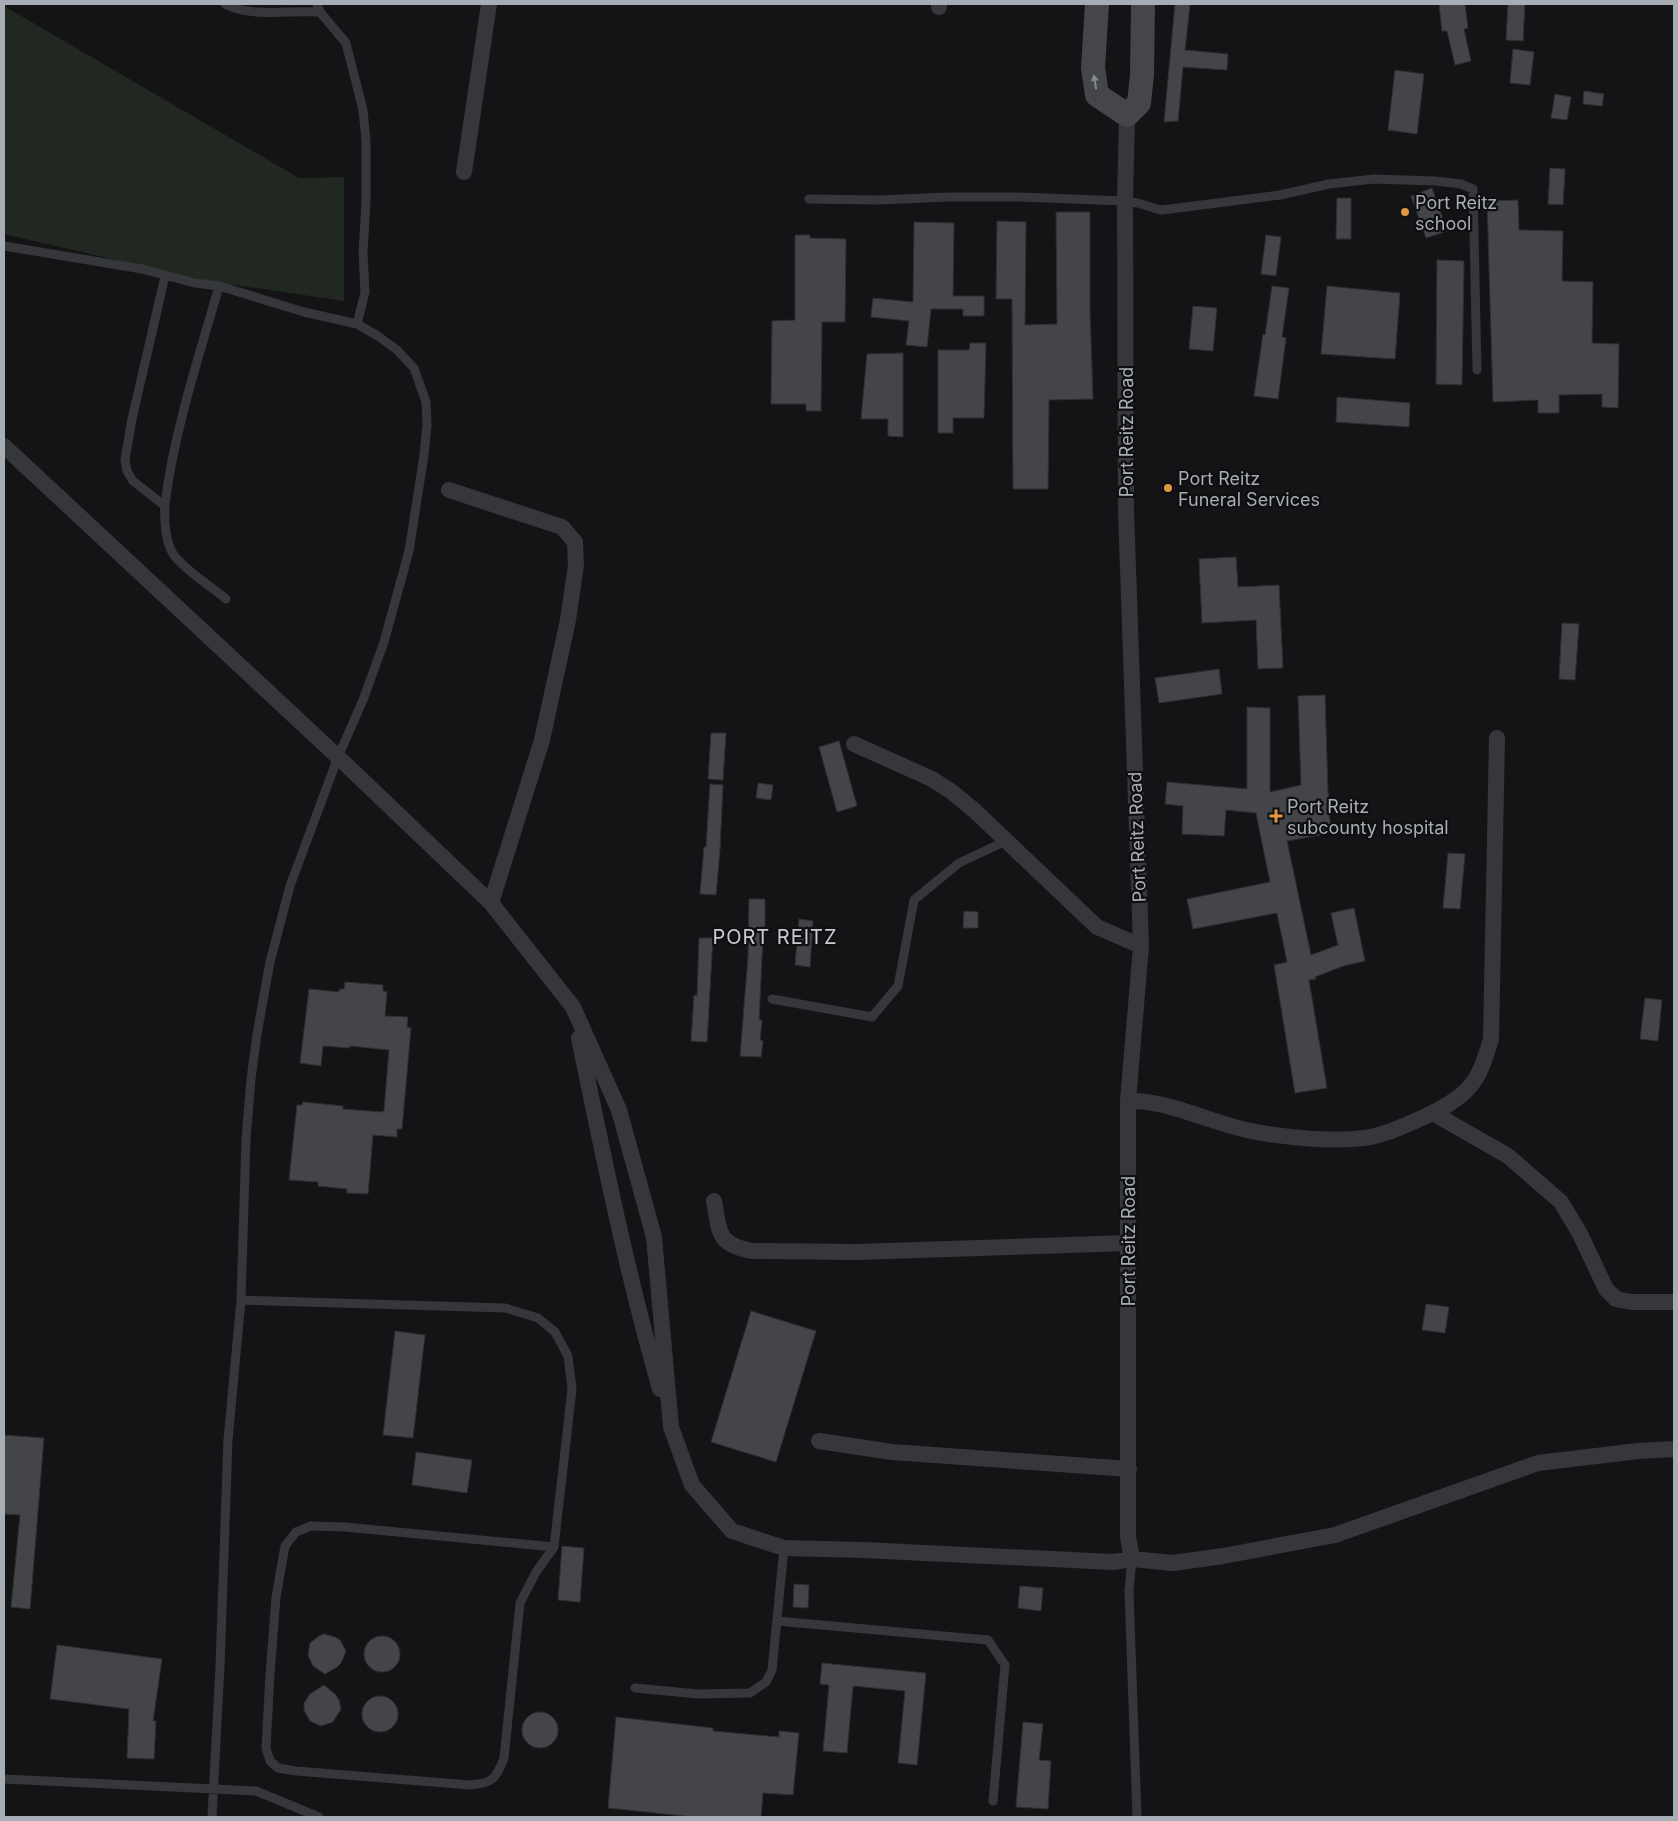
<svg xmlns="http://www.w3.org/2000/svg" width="1678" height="1821" viewBox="0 0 1678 1821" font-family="Inter,sans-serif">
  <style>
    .green { fill: #212821 }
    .building { fill: #434549; stroke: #2e2f31 }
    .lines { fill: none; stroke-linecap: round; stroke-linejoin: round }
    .service { stroke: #36373a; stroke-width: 9 }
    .minor { stroke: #36373a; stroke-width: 16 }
    .secondary { stroke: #44464a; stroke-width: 24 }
    .oneway { fill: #848990 }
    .poi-dot { fill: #df9643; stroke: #0f0f11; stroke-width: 2 }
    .labels { text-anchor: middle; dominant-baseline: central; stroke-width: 4.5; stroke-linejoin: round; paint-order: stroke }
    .poi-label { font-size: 18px; fill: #a7adb5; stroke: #0f0f11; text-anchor: start }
    .street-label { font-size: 18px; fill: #a7adb5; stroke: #0f0f11 }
    .quarter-label { font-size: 20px; letter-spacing: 1px; fill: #c8cbd1; stroke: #0f0f11 }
  </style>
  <rect width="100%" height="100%" fill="#141416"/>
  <path class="green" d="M 4,6 L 299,178 L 344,177 L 344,301 L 207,281 L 4,234 Z"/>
  <path class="building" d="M 1175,4 L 1190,4 L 1185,50 L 1228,54 L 1227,70 L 1183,67 L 1178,121 L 1164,122 Z
    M 1439,4 L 1465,4 L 1468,28 L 1464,29 L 1471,61 L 1455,65 L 1447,31 L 1442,31 Z
    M 1508,4 L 1525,4 L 1523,41 L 1506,40 Z
    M 1513,49 L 1534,52 L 1530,85 L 1510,83 Z
    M 1395,70 L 1424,74 L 1417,134 L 1388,130 Z
    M 1584,91 L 1604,94 L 1602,106 L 1583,104 Z
    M 1555,94 L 1571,97 L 1567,120 L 1551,118 Z
    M 1550,168 L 1565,169 L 1563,205 L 1548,204 Z
    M 1432,188 L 1447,231 L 1426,238 L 1411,196 Z
    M 1337,198 L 1351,198 L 1351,239 L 1336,239 Z
    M 1518,200 L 1519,230 L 1563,231 L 1562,281 L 1593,282 L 1592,343 L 1619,344 L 1618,408 L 1602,407 L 1602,394 L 1559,395 L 1559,413 L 1538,413 L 1538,400 L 1493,402 L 1487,201 Z
    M 1056,212 L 1090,212 L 1090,313 L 1093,399 L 1049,400 L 1048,489 L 1013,489 L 1012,299 L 996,299 L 997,221 L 1026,222 L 1025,325 L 1057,324 Z
    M 914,222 L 954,223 L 953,296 L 984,296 L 984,316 L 963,316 L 963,309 L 931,309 L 927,347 L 906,345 L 909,321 L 871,317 L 873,298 L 913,302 Z
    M 795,235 L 810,235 L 810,238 L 846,239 L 845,322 L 822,322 L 821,411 L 806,411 L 806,404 L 771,404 L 772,321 L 795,320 Z
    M 1266,235 L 1281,237 L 1276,276 L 1261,274 Z
    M 1437,260 L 1464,261 L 1462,385 L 1436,384 Z
    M 1272,286 L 1289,288 L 1282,337 L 1286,338 L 1278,399 L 1254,396 L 1263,334 L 1265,335 Z
    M 1327,286 L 1400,293 L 1395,359 L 1321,354 Z
    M 1193,306 L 1217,308 L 1213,351 L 1189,349 Z
    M 970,343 L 986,343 L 984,418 L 953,418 L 953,433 L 938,433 L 938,350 L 969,350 Z
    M 903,353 L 903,437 L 888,436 L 888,419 L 861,419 L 867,354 Z
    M 1337,397 L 1410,403 L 1409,427 L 1336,422 Z
    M 1236,557 L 1238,587 L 1279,585 L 1283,668 L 1258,669 L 1256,620 L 1202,623 L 1199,559 Z
    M 1562,623 L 1579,624 L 1575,680 L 1559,679 Z
    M 1219,669 L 1222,694 L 1159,703 L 1155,678 Z
    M 1325,695 L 1328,792 L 1330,803 L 1327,803 L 1332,833 L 1287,841 L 1311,955 L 1338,945 L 1331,913 L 1354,908 L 1365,961 L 1343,966 L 1315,977 L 1316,979 L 1309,980 L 1327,1088 L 1295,1093 L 1274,965 L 1287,962 L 1277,913 L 1193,929 L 1187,899 L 1270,882 L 1256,813 L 1226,810 L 1224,836 L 1182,834 L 1183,806 L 1165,804 L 1167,782 L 1247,789 L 1247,707 L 1270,708 L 1270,792 L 1301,785 L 1298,696 Z
    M 711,733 L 726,733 L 723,780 L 708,779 Z
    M 839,741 L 857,806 L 837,812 L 819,747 Z
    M 758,783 L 773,785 L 771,800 L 756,798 Z
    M 710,784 L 723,785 L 720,849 L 716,895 L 700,894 L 704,847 L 706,847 Z
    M 1448,853 L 1465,854 L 1460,909 L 1443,908 Z
    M 749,899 L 765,899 L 765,937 L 763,937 L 759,1020 L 762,1020 L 760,1040 L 763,1041 L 761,1057 L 740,1056 L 748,957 Z
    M 964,911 L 978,912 L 978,928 L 963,928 Z
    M 799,919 L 813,921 L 810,967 L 795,965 Z
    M 699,938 L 713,938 L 707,1042 L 691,1041 L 694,995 L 697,996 Z
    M 345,982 L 383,985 L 383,991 L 387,992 L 385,1016 L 408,1017 L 407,1027 L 411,1028 L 402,1129 L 397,1129 L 397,1137 L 373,1135 L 368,1194 L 347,1193 L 347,1189 L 318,1186 L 318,1182 L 289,1180 L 297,1105 L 302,1105 L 303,1102 L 343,1106 L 343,1109 L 382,1112 L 384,1111 L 389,1050 L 350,1046 L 350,1048 L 323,1046 L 321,1066 L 300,1063 L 309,989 L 339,992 L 339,989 L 344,989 Z
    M 1645,998 L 1662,1000 L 1658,1041 L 1640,1039 Z
    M 1426,1304 L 1449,1307 L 1445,1333 L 1422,1330 Z
    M 751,1311 L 816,1331 L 776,1462 L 711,1442 Z
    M 395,1331 L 425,1335 L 413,1438 L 383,1435 Z
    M 4,1435 L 44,1438 L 30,1609 L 11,1607 L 20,1515 L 4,1514 Z
    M 416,1452 L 472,1460 L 467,1493 L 412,1485 Z
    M 562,1546 L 584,1548 L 580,1602 L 558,1600 Z
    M 794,1584 L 809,1585 L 808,1608 L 793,1607 Z
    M 1020,1586 L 1043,1588 L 1041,1611 L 1018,1608 Z
    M 324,1634 L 335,1637 L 340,1640 L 346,1651 L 341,1663 L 337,1667 L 325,1674 L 313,1666 L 308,1655 L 310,1643 L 319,1636 Z
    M364 1654a18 18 0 1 1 36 0a18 18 0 1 1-36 0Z
    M 57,1645 L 162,1659 L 153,1721 L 156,1721 L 154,1759 L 127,1758 L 129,1709 L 50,1699 Z
    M 822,1663 L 926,1673 L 917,1765 L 898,1763 L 905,1691 L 853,1686 L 847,1753 L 823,1751 L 829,1685 L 820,1684 Z
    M 324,1685 L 336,1695 L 339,1700 L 341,1709 L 333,1722 L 321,1726 L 310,1721 L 304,1710 L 304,1703 L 310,1694 Z
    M362 1714a18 18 0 1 1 36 0a18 18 0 1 1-36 0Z
    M522 1730a18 18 0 1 1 36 0a18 18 0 1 1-36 0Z
    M 616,1717 L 713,1728 L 713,1731 L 779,1737 L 779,1731 L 799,1733 L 793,1795 L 763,1793 L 761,1817 L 694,1817 L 608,1808 Z
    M 1023,1722 L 1043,1724 L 1039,1760 L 1051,1761 L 1048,1809 L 1016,1807 Z"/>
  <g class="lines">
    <path class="service" d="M 225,4 C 251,18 291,10 320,12
      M 317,4 L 320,12 L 346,43 L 363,110 L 366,141 L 366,201 L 363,252 L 365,292 L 357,324
      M 809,199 L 878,200 L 948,197 L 1019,197 L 1125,201 L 1138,203 L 1160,210 L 1170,209 L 1280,195 L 1329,184 L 1374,179 L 1435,181 L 1461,184 L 1473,189 L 1477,370
      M 4,246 L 142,269 L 195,283 L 219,286 L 304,312 L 357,324 L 378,336 L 397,350 L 414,368 L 426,402 L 427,425 L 424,455 L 409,551 L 384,642 L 363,700 L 338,757 L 290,886 L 270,962 L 257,1034 L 251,1079 L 246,1139 L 241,1300 L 228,1440 L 220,1666 L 212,1817
      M 165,276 L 132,419 L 125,459 L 127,471 L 133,481 L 165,506
      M 219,286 C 199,357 174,431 165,504 C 164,518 165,539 172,552 C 179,566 213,588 226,599
      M 772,999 L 872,1017 L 898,986 L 914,900 L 959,863 L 1006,841
      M 241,1300 L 505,1308 L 538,1318 L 555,1332 L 568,1356 L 572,1389 L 554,1547 L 536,1572 L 520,1603 L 504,1758 C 496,1779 493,1783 470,1785 L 296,1771 L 278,1768 L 270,1761 L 266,1748 L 270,1675 L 276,1597 L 285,1546 L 296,1532 L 311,1526 L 345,1527 L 554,1547
      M 1132,1559 L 1129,1591 L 1137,1817
      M 777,1621 L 988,1640 L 1005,1665 L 993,1801
      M 635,1688 L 698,1694 L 750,1693 L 766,1682 L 772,1670 L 784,1548
      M 4,1779 L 256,1791 L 319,1817"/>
    <path class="minor" d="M 939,7 L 939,4
      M 1127,115 L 1125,201 L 1126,510 L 1141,946 L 1128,1101 L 1128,1537 L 1132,1559
      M 464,172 L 489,4
      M 4,446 L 338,757 L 491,903 L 573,1007 L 619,1110 L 654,1237 L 671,1427 L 692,1485 L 732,1531 L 784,1548 L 863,1550 L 1113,1562 L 1132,1559 L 1173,1563 L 1223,1556 L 1335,1535 L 1538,1463 L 1638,1451 L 1674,1449
      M 449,490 L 562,527 L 575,542 L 576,565 L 568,620 L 542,740 L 491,903
      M 854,744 L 932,779 L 952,792 L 975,811 L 1097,927 L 1141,946
      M 579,1038 C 603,1155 627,1274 660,1389
      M 1128,1101 C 1163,1099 1210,1122 1246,1130 C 1280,1137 1341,1144 1375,1136 C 1393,1132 1411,1123 1428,1115 C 1443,1108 1461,1098 1471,1085 C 1482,1072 1486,1054 1491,1039 L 1497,738
      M 1433,1113 L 1508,1156 L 1561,1202 L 1580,1234 L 1606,1289 L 1616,1299 L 1631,1302 L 1674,1302
      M 714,1201 C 720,1232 716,1244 752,1251 L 856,1252 L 1128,1243
      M 819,1441 L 892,1452 L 1129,1469"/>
    <path class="secondary" d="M 1097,4 L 1093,68 L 1097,95 L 1127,115 L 1139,103 L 1142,75 L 1143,4"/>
  </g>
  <defs><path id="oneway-solid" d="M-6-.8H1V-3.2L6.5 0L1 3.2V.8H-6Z" transform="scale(1.25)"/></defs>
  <use class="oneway" href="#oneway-solid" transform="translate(1095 82) rotate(-99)"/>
  <g class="poi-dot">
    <circle cx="1405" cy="212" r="5"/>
    <circle cx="1168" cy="488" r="5"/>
    <path d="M1273.5 808.5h5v5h5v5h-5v5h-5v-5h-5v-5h5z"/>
  </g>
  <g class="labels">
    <g class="poi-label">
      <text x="1415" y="202">Port Reitz<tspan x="1415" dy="21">school</tspan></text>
      <text x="1178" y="478">Port Reitz<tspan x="1178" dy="21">Funeral Services</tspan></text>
      <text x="1287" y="806">Port Reitz<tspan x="1287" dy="21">subcounty hospital</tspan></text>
    </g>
    <g class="street-label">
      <text transform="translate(1126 432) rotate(-90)">Port Reitz Road</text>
      <text transform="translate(1137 837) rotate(-92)">Port Reitz Road</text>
      <text transform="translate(1128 1241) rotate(-90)">Port Reitz Road</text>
    </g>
    <g class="quarter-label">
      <text x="775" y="937">PORT REITZ</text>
    </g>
  </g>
  <rect width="1678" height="1821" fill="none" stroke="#a7adb5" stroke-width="10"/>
</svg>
